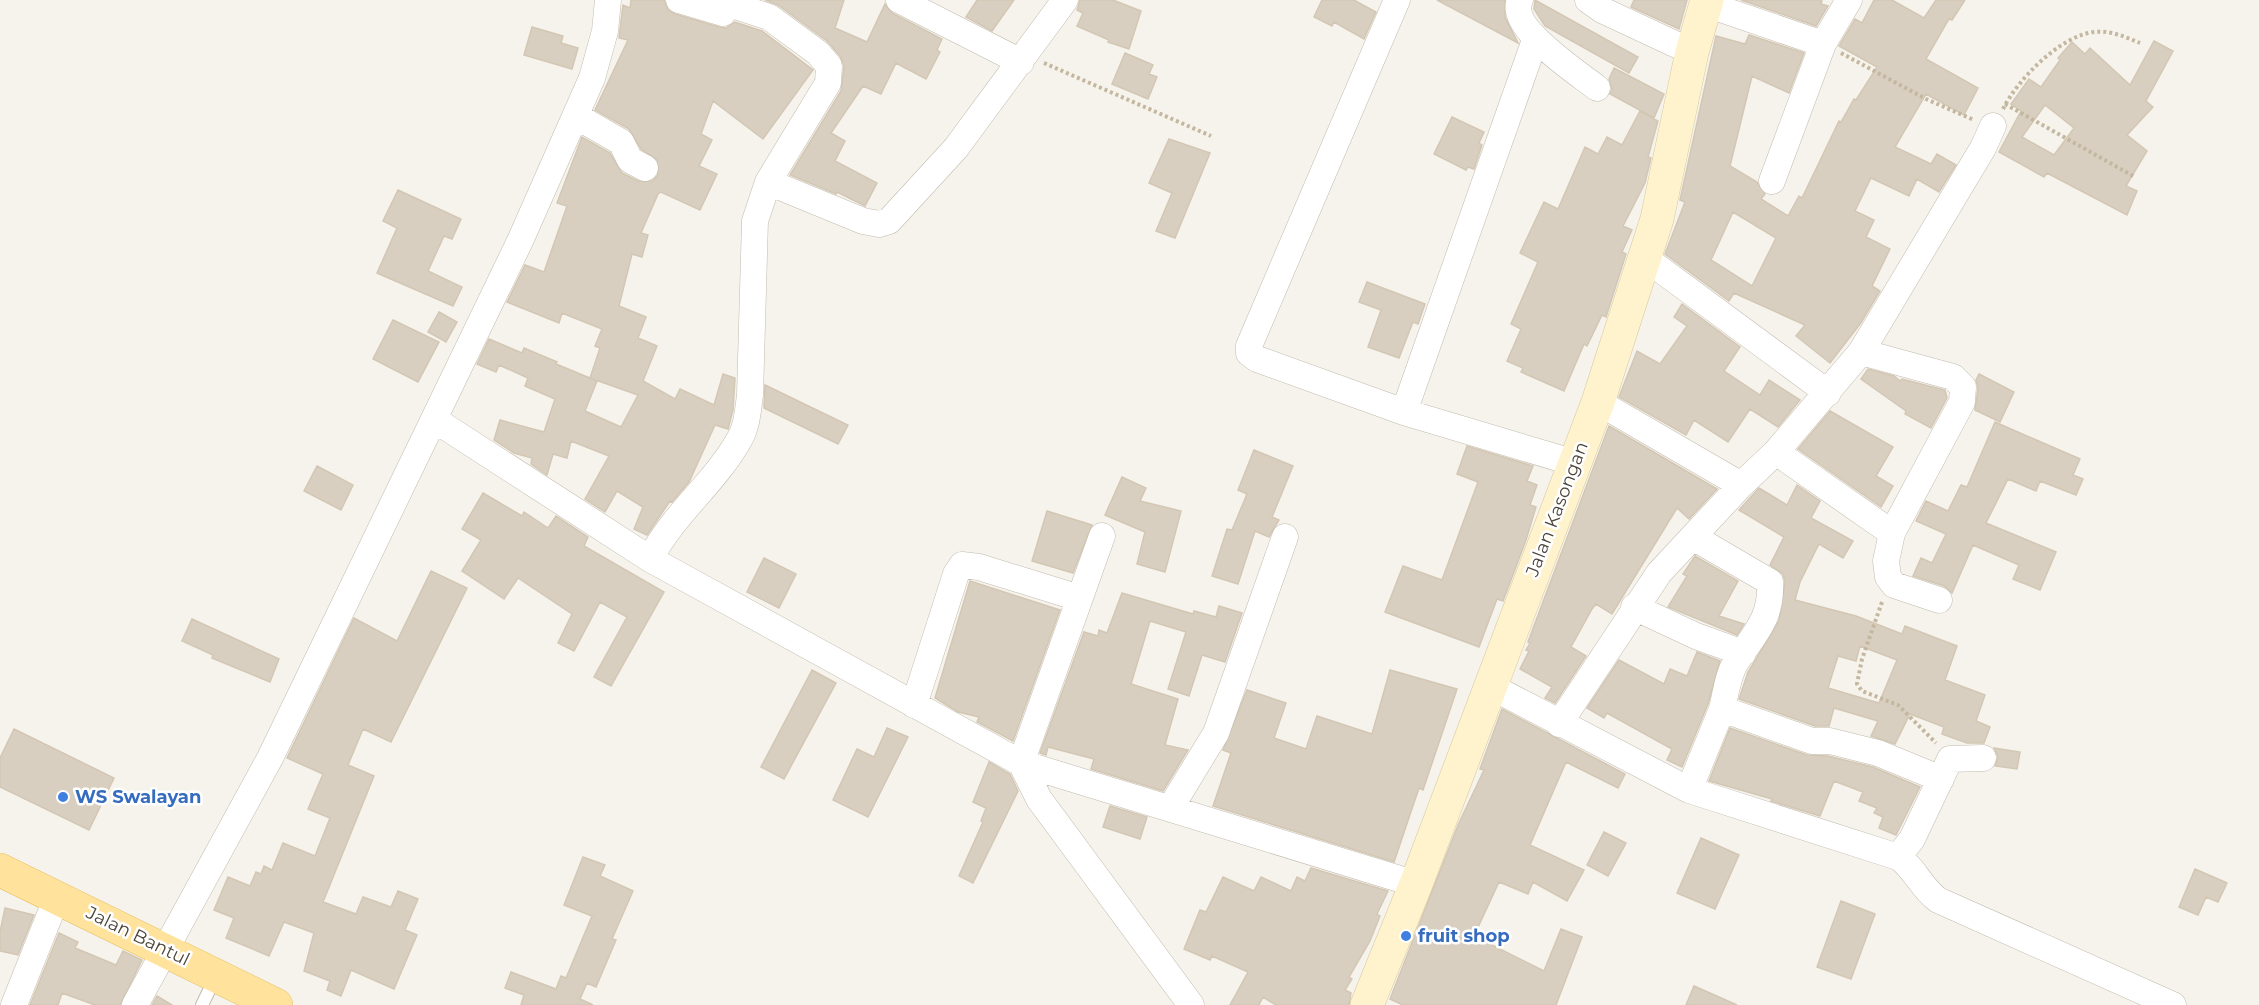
<svg xmlns="http://www.w3.org/2000/svg" width="2259" height="1005" viewBox="0 0 2259 1005" font-family="Montserrat,sans-serif">
  <style>
    .building { fill: #d8cfc1; stroke: #d3c7b4; stroke-width: 1.5; fill-rule: evenodd }
    .lines { fill: none; stroke-linecap: round; stroke-linejoin: round }
    .lane-casing { stroke: #c2bbae; stroke-width: 14 }
    .street-casing { stroke: #c2bbae; stroke-width: 27 }
    .secondary-casing { stroke: #d6c79b; stroke-width: 34 }
    .primary-casing { stroke: #e6c16a; stroke-width: 34 }
    .path { stroke: #c4b79f; stroke-width: 4; stroke-dasharray: 3 3; stroke-linecap: butt }
    .lane { stroke: #fff; stroke-width: 12 }
    .street { stroke: #fff; stroke-width: 26 }
    .secondary { stroke: #fff3cd; stroke-width: 33 }
    .primary { stroke: #ffe39c; stroke-width: 33 }
    .shop-dot { fill: #3f7fe0; stroke: #fff; stroke-width: 2 }
    .labels { text-anchor: middle; dominant-baseline: central; stroke-width: 5; stroke-linejoin: round; paint-order: stroke }
    .street-label { font-size: 18px; fill: #4b4439; stroke: #fff }
    .shop-label { font-size: 18px; font-weight: bold; fill: #366cbe; stroke: #fff; text-anchor: start }
  </style>
  <rect width="100%" height="100%" fill="#f6f3ec"/>
  <path class="building" d="M 631,0 L 664,0 L 668,10 L 675,14 L 719,27 L 726,28 L 735,22 L 762,31 L 813,70 L 763,139 L 713,101 L 701,134 L 712,140 L 699,166 L 717,174 L 700,210 L 661,192 L 658,194 L 641,233 L 648,235 L 642,257 L 632,254 L 619,306 L 646,317 L 638,338 L 657,346 L 643,381 L 675,399 L 680,389 L 714,405 L 723,374 L 735,378 L 733,410 L 728,429 L 715,425 L 689,482 L 672,502 L 670,501 L 647,535 L 634,529 L 643,507 L 617,491 L 605,512 L 585,499 L 609,456 L 571,441 L 567,458 L 553,454 L 547,475 L 531,464 L 532,458 L 514,453 L 494,440 L 500,420 L 544,432 L 555,399 L 525,386 L 528,378 L 499,365 L 496,372 L 477,364 L 489,339 L 522,353 L 524,348 L 557,362 L 556,364 L 597,381 L 585,411 L 621,427 L 638,395 L 590,378 L 600,348 L 595,346 L 602,329 L 562,313 L 559,323 L 507,302 L 525,265 L 544,272 L 567,206 L 557,203 L 582,137 L 610,153 L 622,173 L 638,181 L 652,181 L 658,175 L 657,160 L 641,149 L 629,129 L 595,110 L 628,40 L 619,38 L 623,5 L 630,8 Z
    M 765,0 L 844,0 L 835,28 L 867,42 L 885,4 L 892,13 L 942,39 L 937,50 L 940,52 L 926,79 L 896,63 L 881,94 L 863,86 L 831,133 L 845,141 L 835,161 L 877,183 L 865,206 L 837,192 L 836,194 L 790,175 L 841,91 L 844,66 L 840,56 L 827,41 L 778,5 Z
    M 977,0 L 1014,0 L 992,31 L 966,17 Z
    M 1080,0 L 1113,0 L 1141,11 L 1129,49 L 1108,42 L 1109,40 L 1077,26 L 1083,13 L 1077,10 Z
    M 1322,0 L 1354,0 L 1376,12 L 1364,39 L 1334,22 L 1332,26 L 1314,17 Z
    M 1437,0 L 1505,0 L 1505,17 L 1518,43 Z
    M 1535,0 L 1638,57 L 1629,73 L 1545,26 L 1534,9 Z
    M 1634,0 L 1687,0 L 1679,29 L 1631,7 Z
    M 1741,0 L 1822,0 L 1821,4 L 1828,6 L 1816,26 Z
    M 1874,0 L 1892,0 L 1924,18 L 1936,0 L 1965,0 L 1952,20 L 1949,19 L 1926,59 L 1978,88 L 1964,115 L 1926,94 L 1895,147 L 1931,164 L 1937,154 L 1956,165 L 1939,192 L 1917,179 L 1909,196 L 1871,178 L 1855,211 L 1874,220 L 1866,237 L 1890,249 L 1872,286 L 1880,291 L 1860,324 L 1830,363 L 1796,336 L 1805,325 L 1734,293 L 1729,301 L 1665,254 L 1685,202 L 1680,200 L 1716,36 L 1745,44 L 1749,35 L 1804,53 L 1789,93 L 1752,76 L 1730,166 L 1757,182 L 1765,194 L 1761,199 L 1788,216 L 1799,196 L 1802,198 L 1839,121 L 1841,122 L 1854,99 L 1856,100 L 1877,67 L 1839,46 L 1855,19 L 1862,23 ZM 1733,212 L 1776,238 L 1752,286 L 1711,260 Z
    M 532,27 L 563,36 L 561,43 L 578,48 L 572,69 L 524,55 Z
    M 2154,41 L 2173,51 L 2146,101 L 2153,107 L 2127,135 L 2147,151 L 2126,186 L 2137,191 L 2127,215 L 2047,173 L 2044,177 L 1999,152 L 2021,111 L 2011,104 L 2029,79 L 2041,87 L 2060,60 L 2058,58 L 2072,42 L 2085,54 L 2090,48 L 2130,85 ZM 2045,105 L 2074,128 L 2054,155 L 2022,137 Z
    M 1125,53 L 1153,65 L 1149,74 L 1157,77 L 1148,99 L 1112,84 Z
    M 1614,68 L 1664,94 L 1654,118 L 1610,94 L 1612,89 L 1609,79 Z
    M 1640,111 L 1658,121 L 1648,157 L 1651,158 L 1645,183 L 1623,226 L 1632,230 L 1622,252 L 1626,254 L 1606,317 L 1602,315 L 1587,346 L 1584,344 L 1564,391 L 1521,372 L 1523,368 L 1507,361 L 1521,329 L 1511,324 L 1538,262 L 1520,253 L 1544,202 L 1558,209 L 1585,147 L 1598,154 L 1607,137 L 1622,145 Z
    M 1452,117 L 1484,132 L 1479,143 L 1482,145 L 1474,169 L 1468,167 L 1466,170 L 1434,154 Z
    M 1169,139 L 1210,153 L 1175,238 L 1156,231 L 1172,193 L 1149,183 Z
    M 398,190 L 461,219 L 452,239 L 444,236 L 428,271 L 462,287 L 453,306 L 377,273 L 397,228 L 383,221 Z
    M 1367,282 L 1425,304 L 1418,324 L 1413,322 L 1399,358 L 1368,347 L 1381,310 L 1359,302 Z
    M 1682,304 L 1740,347 L 1724,371 L 1760,395 L 1769,380 L 1800,400 L 1778,427 L 1750,409 L 1728,442 L 1694,420 L 1686,435 L 1619,397 L 1637,351 L 1660,364 L 1687,326 L 1674,317 Z
    M 439,312 L 457,322 L 446,342 L 428,332 Z
    M 393,320 L 439,342 L 418,382 L 373,359 Z
    M 1868,369 L 1894,376 L 1900,381 L 1902,379 L 1945,390 L 1947,398 L 1931,428 L 1905,414 L 1906,411 L 1861,379 Z
    M 1979,374 L 2014,392 L 2000,422 L 1975,410 L 1978,388 L 1976,380 Z
    M 765,385 L 848,425 L 838,444 L 764,408 Z
    M 1830,411 L 1893,447 L 1876,476 L 1893,486 L 1881,507 L 1798,449 Z
    M 1995,422 L 2080,459 L 2073,475 L 2083,479 L 2076,495 L 2040,481 L 2036,491 L 2008,479 L 1986,523 L 2056,552 L 2040,590 L 2013,579 L 2019,565 L 1973,545 L 1952,593 L 1944,586 L 1913,576 L 1921,558 L 1932,563 L 1946,534 L 1916,521 L 1926,501 L 1948,511 L 1961,485 L 1967,487 Z
    M 1609,426 L 1717,489 L 1689,519 L 1677,508 L 1612,614 L 1596,604 L 1592,609 L 1571,647 L 1586,656 L 1555,703 L 1545,698 L 1552,687 L 1520,669 L 1529,651 L 1526,650 L 1530,643 L 1528,642 Z
    M 1467,446 L 1533,466 L 1527,481 L 1537,485 L 1530,505 L 1536,507 L 1526,540 L 1503,601 L 1497,599 L 1479,647 L 1385,612 L 1403,566 L 1442,580 L 1478,482 L 1457,474 Z
    M 1254,450 L 1293,466 L 1272,517 L 1279,520 L 1276,525 L 1269,537 L 1255,531 L 1238,584 L 1212,576 L 1227,529 L 1232,530 L 1247,494 L 1238,490 Z
    M 317,466 L 353,485 L 341,510 L 304,491 Z
    M 1122,477 L 1146,488 L 1140,501 L 1181,511 L 1165,572 L 1137,564 L 1145,532 L 1105,515 Z
    M 1797,485 L 1820,501 L 1811,518 L 1853,541 L 1843,558 L 1819,544 L 1800,582 L 1795,600 L 1856,616 L 1902,634 L 1905,626 L 1957,646 L 1945,680 L 1985,695 L 1976,721 L 1990,727 L 1984,743 L 1967,743 L 1942,734 L 1944,727 L 1910,714 L 1895,744 L 1871,736 L 1878,721 L 1834,708 L 1829,726 L 1815,726 L 1739,699 L 1748,672 L 1779,621 L 1785,582 L 1783,574 L 1770,565 L 1784,537 L 1739,510 L 1759,488 L 1787,505 ZM 1860,646 L 1897,660 L 1879,703 L 1828,688 L 1838,656 L 1856,661 Z
    M 483,493 L 522,516 L 524,512 L 548,528 L 556,516 L 588,537 L 584,546 L 664,592 L 611,686 L 594,677 L 627,617 L 600,602 L 574,651 L 558,643 L 572,614 L 518,578 L 504,599 L 462,571 L 481,540 L 462,529 Z
    M 1047,511 L 1092,525 L 1073,573 L 1032,561 Z
    M 1695,556 L 1738,581 L 1719,616 L 1744,624 L 1737,635 L 1668,607 L 1687,576 L 1683,574 Z
    M 764,558 L 796,574 L 779,608 L 747,592 Z
    M 431,571 L 467,588 L 391,742 L 363,729 L 348,765 L 374,776 L 323,902 L 356,914 L 363,897 L 391,907 L 398,891 L 418,899 L 405,930 L 417,935 L 394,989 L 351,970 L 341,996 L 327,990 L 330,981 L 304,971 L 314,933 L 284,922 L 269,956 L 226,938 L 234,918 L 214,910 L 228,877 L 250,886 L 256,872 L 261,874 L 264,866 L 272,870 L 283,843 L 315,856 L 330,818 L 308,809 L 323,774 L 287,758 L 354,618 L 397,641 Z
    M 970,581 L 1060,610 L 1013,741 L 977,722 L 979,717 L 958,712 L 935,698 Z
    M 1122,593 L 1193,614 L 1194,611 L 1216,617 L 1219,606 L 1242,613 L 1225,662 L 1202,655 L 1189,696 L 1168,689 L 1186,632 L 1150,621 L 1131,684 L 1178,699 L 1165,745 L 1188,750 L 1163,791 L 1091,769 L 1094,759 L 1048,747 L 1046,755 L 1040,753 L 1084,632 L 1098,636 L 1099,630 L 1107,633 Z
    M 192,619 L 279,659 L 270,682 L 212,658 L 213,655 L 182,641 Z
    M 1697,652 L 1720,661 L 1708,704 L 1682,767 L 1667,760 L 1672,749 L 1607,713 L 1604,718 L 1587,708 L 1619,660 L 1664,684 L 1670,669 L 1687,676 Z
    M 812,670 L 836,683 L 784,779 L 761,767 Z
    M 1390,670 L 1457,689 L 1423,790 L 1419,788 L 1394,862 L 1213,806 L 1231,753 L 1223,750 L 1247,690 L 1286,703 L 1274,738 L 1306,749 L 1317,716 L 1372,734 Z
    M 1502,709 L 1625,774 L 1618,788 L 1566,762 L 1530,845 L 1584,870 L 1567,901 L 1533,882 L 1528,894 L 1499,882 L 1474,936 L 1544,971 L 1561,929 L 1582,937 L 1556,1005 L 1403,1005 L 1390,999 L 1458,825 L 1484,770 L 1480,769 Z
    M 887,728 L 908,737 L 868,817 L 833,800 L 857,749 L 874,757 Z
    M 1730,728 L 1807,755 L 1828,756 L 1873,767 L 1920,787 L 1896,835 L 1879,828 L 1883,817 L 1874,813 L 1877,808 L 1859,801 L 1863,792 L 1834,781 L 1820,816 L 1771,801 L 1772,799 L 1709,781 Z
    M 14,729 L 114,778 L 89,830 L 0,787 L 0,758 Z
    M 1994,748 L 2020,752 L 2017,769 L 1995,766 L 1998,757 Z
    M 989,762 L 1010,774 L 1018,791 L 973,883 L 959,876 L 983,822 L 981,821 L 986,808 L 973,802 Z
    M 1110,806 L 1147,817 L 1140,839 L 1103,827 Z
    M 1604,832 L 1626,843 L 1608,876 L 1587,865 Z
    M 1701,838 L 1739,855 L 1715,909 L 1677,893 Z
    M 583,857 L 605,865 L 600,876 L 633,891 L 612,939 L 616,940 L 596,987 L 587,983 L 580,999 L 593,1005 L 521,1005 L 524,995 L 505,988 L 511,972 L 556,989 L 561,976 L 566,978 L 592,916 L 564,905 Z
    M 1311,868 L 1388,891 L 1377,914 L 1380,916 L 1370,941 L 1349,977 L 1352,979 L 1345,990 L 1351,993 L 1349,1005 L 1276,1005 L 1263,997 L 1259,1005 L 1230,1005 L 1248,972 L 1212,956 L 1210,960 L 1184,949 L 1200,910 L 1206,912 L 1223,877 L 1254,891 L 1261,877 L 1291,891 L 1297,877 L 1305,881 Z
    M 2195,869 L 2227,883 L 2218,902 L 2206,897 L 2198,915 L 2179,907 Z
    M 1841,901 L 1875,914 L 1851,979 L 1817,967 Z
    M 5,908 L 34,915 L 18,955 L 0,951 L 0,932 Z
    M 59,933 L 78,942 L 75,948 L 116,965 L 123,951 L 142,960 L 120,1005 L 95,1005 L 62,993 L 58,1005 L 30,1005 Z
    M 1694,986 L 1737,1005 L 1686,1005 Z
    M 157,996 L 172,1005 L 152,1005 Z"/>
  <g class="lines">
    <defs>
      <path id="lane" d="M 202,1005 L 216,976"/>
      <path id="street" d="M 679,0 L 723,13 L 730,0
        M 899,0 L 1021,62
        M 1397,0 L 1249,346 L 1249,353 L 1257,359 L 1404,412 L 1575,463
        M 1520,0 C 1507,27 1578,73 1597,88
        M 1588,0 L 1602,10 L 1692,52
        M 1706,4 L 1823,44
        M 576,116 L 621,142 L 630,160 L 645,168
        M 1772,181 L 1823,44 L 1849,0
        M 768,182 L 863,221 L 879,224 L 889,221 L 956,148 L 1065,0
        M 1645,258 L 1828,393
        M 1861,352 L 1953,377 L 1963,387 L 1962,402 L 1892,533 L 1886,561 L 1888,577 L 1894,585 L 1939,600
        M 1598,402 L 1741,485
        M 1404,412 L 1535,40
        M 435,420 L 650,559 L 1021,763 L 1416,884
        M 1776,452 L 1892,533
        M 1102,536 L 1021,763 L 1039,799 L 1191,1005
        M 1693,537 L 1770,582 C 1772,617 1756,632 1738,659 C 1728,672 1726,693 1722,709
        M 650,559 C 674,513 714,484 739,440 C 747,427 748,410 750,395 L 755,221 L 768,182 L 828,83 L 829,66 L 818,53 L 769,17 L 729,4
        M 1634,607 L 1696,636 L 1743,653
        M 1490,686 L 1689,790 L 1898,857 C 1914,867 1921,888 1938,900 L 2173,1005
        M 914,705 L 956,574 L 962,565 L 979,567 L 1079,598
        M 1559,724 L 1659,573 L 1741,485 L 1776,452 L 1861,352 L 1983,148 L 1993,126
        M 1689,790 L 1722,709 L 1812,741 L 1830,741 L 1878,753 L 1941,779
        M 1171,807 L 1216,733 L 1285,537
        M 1898,857 L 1912,839 L 1950,759 L 1983,758
        M 14,1005 L 57,897
        M 135,1005 L 270,758 L 520,241 L 592,78 L 605,31 L 608,0"/>
      <path id="secondary" d="M 1367,1005 L 1416,884 L 1598,402 L 1657,219 L 1692,52 L 1707,0"/>
      <path id="primary" d="M 0,870 L 276,1005"/>
    </defs>
    <use href="#lane" class="lane-casing"/>
    <use href="#street" class="street-casing"/>
    <use href="#secondary" class="secondary-casing"/>
    <use href="#primary" class="primary-casing"/>
    <path class="path" d="M 1841,53 L 1926,99 L 1974,120
      M 1044,63 L 1211,136
      M 2005,104 L 2135,177
      M 2003,109 C 2018,79 2060,36 2094,32 C 2111,30 2125,37 2140,43
      M 1882,602 L 1862,659 L 1857,684 L 1862,691 L 1898,705 L 1936,743"/>
    <use href="#lane" class="lane"/>
    <use href="#street" class="street"/>
    <use href="#secondary" class="secondary"/>
    <use href="#primary" class="primary"/>
  </g>
  <g class="shop-dot">
    <circle cx="63" cy="797" r="6"/>
    <circle cx="1406" cy="936" r="6"/>
  </g>
  <g class="labels">
    <g class="street-label">
      <text transform="translate(1557 509) rotate(-69)">Jalan Kasongan</text>
      <text transform="translate(138 936) rotate(26)">Jalan Bantul</text>
    </g>
    <g class="shop-label">
      <text x="75" y="797">WS Swalayan</text>
      <text x="1418" y="936">fruit shop</text>
    </g>
  </g>
</svg>
